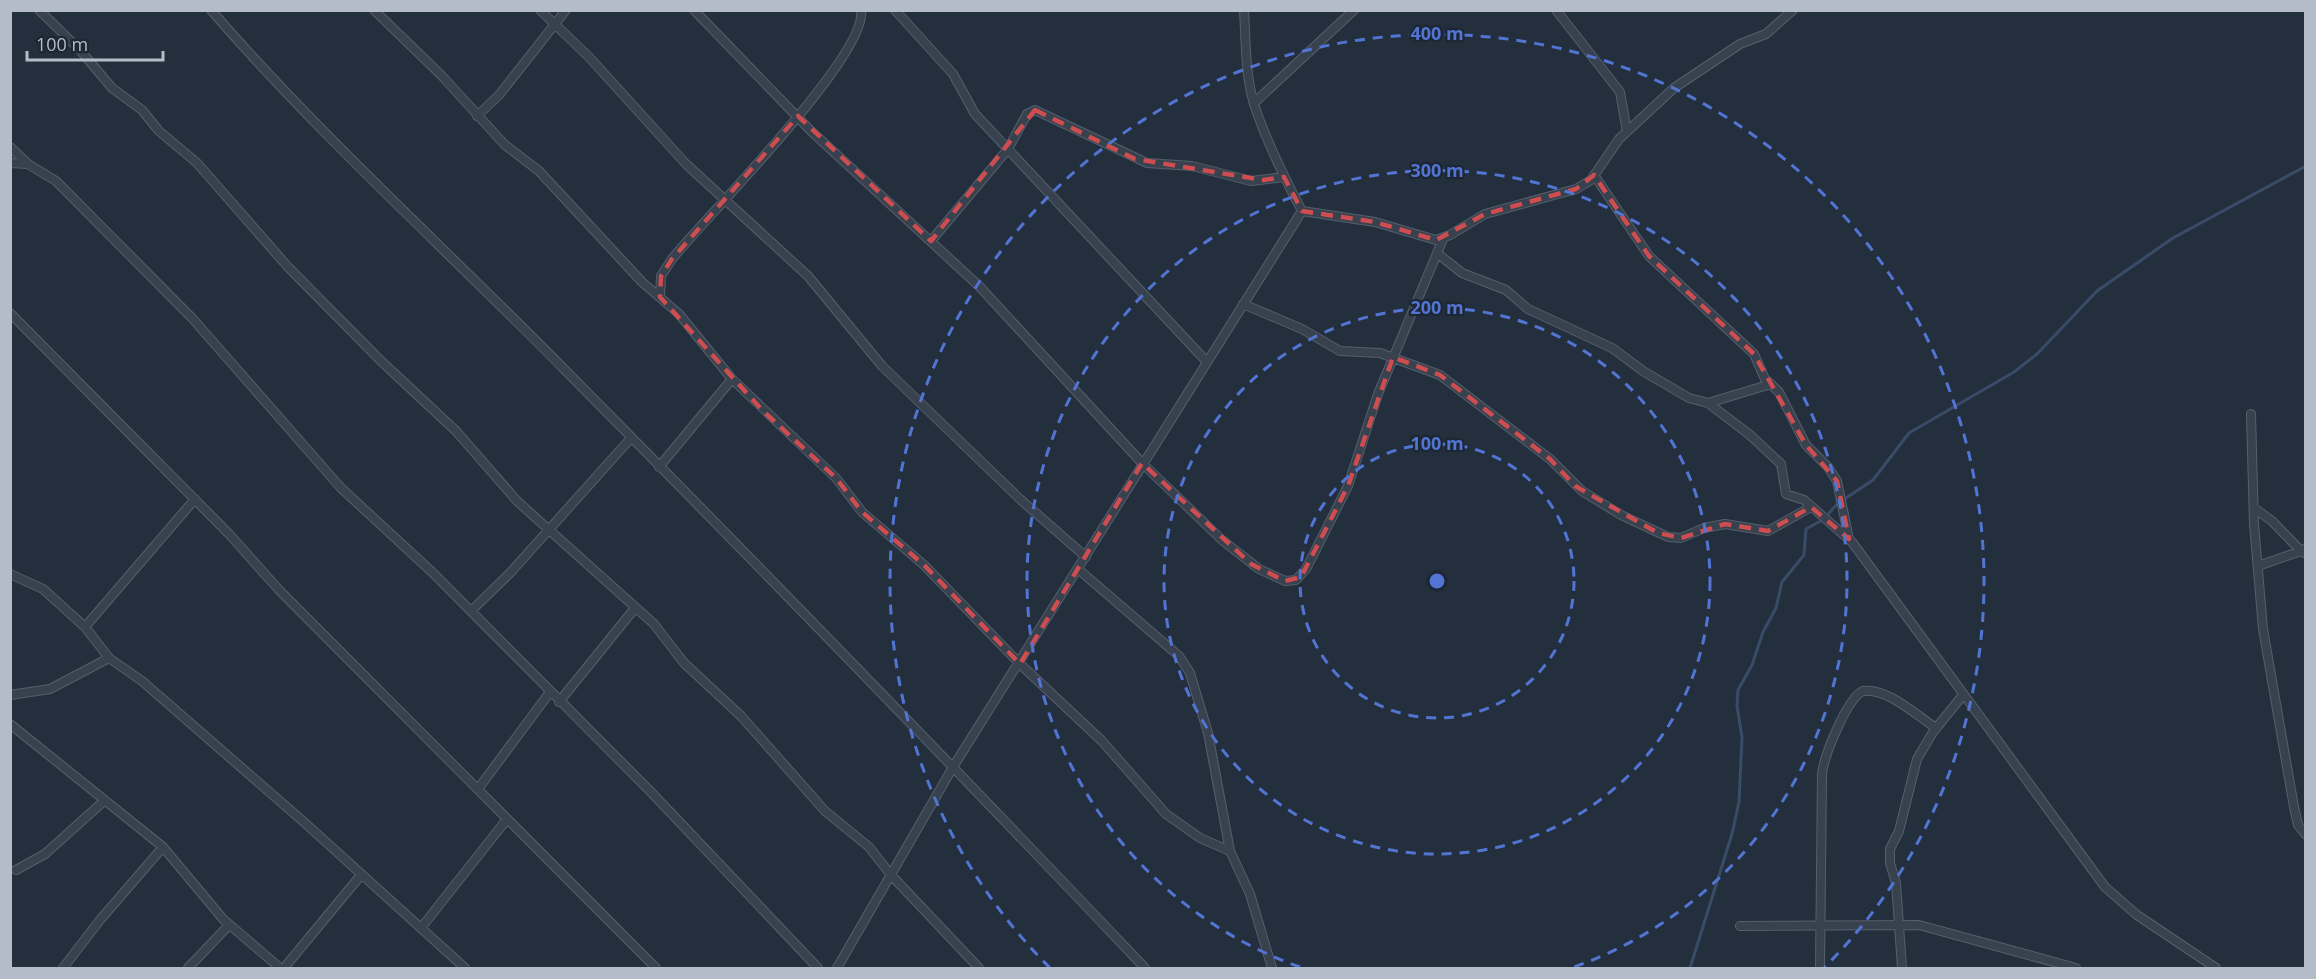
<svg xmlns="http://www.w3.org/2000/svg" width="2316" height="979" viewBox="0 0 2316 979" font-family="'Open Sans',sans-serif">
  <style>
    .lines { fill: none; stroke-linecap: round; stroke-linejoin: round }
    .stream { stroke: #394c67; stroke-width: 3 }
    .minor-casing { stroke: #565f6c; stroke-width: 10 }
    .minor { stroke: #38414e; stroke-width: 8 }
    .marked { fill: none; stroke: #ce4d50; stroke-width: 4.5; stroke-dasharray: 12 8; stroke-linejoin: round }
    .ring { fill: none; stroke: #5274d3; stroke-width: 3; stroke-dasharray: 10 8 }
    .centre { fill: #5274d3; stroke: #1d2633; stroke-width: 3 }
    .ring-label { font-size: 18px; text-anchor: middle; font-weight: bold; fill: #5274d3; stroke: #1d2633; stroke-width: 4.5; stroke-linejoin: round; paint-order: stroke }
  </style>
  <rect width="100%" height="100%" fill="#242f3e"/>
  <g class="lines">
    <path class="stream" d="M 1690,968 L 1732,834 L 1739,802 L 1742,737 L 1737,706 L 1738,690 L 1752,665 L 1763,632 L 1776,608 L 1782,582 L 1804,555 L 1806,529 L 1824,519 L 1837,504 L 1873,480 L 1909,433 L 2014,372 L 2037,354 L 2097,291 L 2173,238 L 2306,166"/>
    <defs>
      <path id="minor" d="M 39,10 L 80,50 L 112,88 L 142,110 L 159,131 L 197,163 L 288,267 L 381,361 L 456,431 L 517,501 L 654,624 L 684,663 L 741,716 L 825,811 L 869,847 L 891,875 L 979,968
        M 211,10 C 321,137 447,250 565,370 C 760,567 954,767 1145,968
        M 374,10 L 442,76 L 505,145 L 539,171 L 642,282 L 679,314 L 732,379 L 836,478 L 862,512 L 924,565 L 1020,664 L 1102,741 L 1166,814 L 1200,838 L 1230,851
        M 540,10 L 589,57 L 686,164 L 808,276 L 882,366 L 1021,500 L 1086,557
        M 694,10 L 811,131 L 979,286 L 1142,463 L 1222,540 L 1259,569 L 1285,581 L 1296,580 L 1306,569 L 1348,486 L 1378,394 L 1443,239
        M 895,10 L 953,74 L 975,114 L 1207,362
        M 1244,10 C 1246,41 1245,74 1254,104 C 1266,141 1284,177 1302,211
        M 1556,10 L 1620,92 L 1627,132
        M 1254,103 L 1354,10
        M 477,116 L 499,95 L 566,10
        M 10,147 L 28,164 L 56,181 L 192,318 L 341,488 L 432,572 L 650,791 L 818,968
        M 10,163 L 27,164
        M 1594,175 L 1649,256 L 1754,354 L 1765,379 L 1779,392 L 1806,445 L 1828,467 L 1837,481 L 1849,539
        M 1302,211 L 1375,222 L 1436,240 L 1450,235 L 1485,214 L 1576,189 L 1591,180 L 1619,139 L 1674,88 L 1740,44 L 1766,34 L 1793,10
        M 931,241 L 1008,149 L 1027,114 L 1035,110 L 1147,163 L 1192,166 L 1251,181 L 1284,177
        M 1437,253 L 1462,273 L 1506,290 L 1528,309 L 1612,348 L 1643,371 L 1689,398 L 1708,403 L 1771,384
        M 660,297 L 661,276 L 672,259 C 705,218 869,54 861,10
        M 1243,304 L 1302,329 L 1340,351 L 1380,353 L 1440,375 L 1550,459 L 1582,491 L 1621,515 L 1668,537 L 1681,538 L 1704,528 L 1725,524 L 1768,531 L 1811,507
        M 10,313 L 230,535 L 279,590 L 656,968
        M 1708,403 L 1750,435 L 1781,464 L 1786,494 L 1804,500 L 1852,542 L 2105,887 L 2137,915 L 2216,968
        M 2251,414 L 2254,524 L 2263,629 L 2294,807 L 2298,825 L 2306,835
        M 659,467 L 732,379
        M 2254,508 L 2272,521 L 2301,551 L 2306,548
        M 2258,566 L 2301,551 L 2306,554
        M 1078,569 L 1179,656 L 1190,673 L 1208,733 L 1230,851 L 1250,894 L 1272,968
        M 10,574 L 43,589 L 85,627 L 109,658
        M 471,611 L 511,572 L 631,438
        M 85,627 L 195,499
        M 10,695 L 50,689 L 109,658 L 142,681 L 305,823 L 465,968
        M 559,702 L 635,608
        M 10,724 L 163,847 L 223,919 L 280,968
        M 478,789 L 550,692
        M 16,870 L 45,854 L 105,800
        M 1740,926 L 1919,925 L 2076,968
        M 421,928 L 507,819
        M 63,968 L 100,920 L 163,847
        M 188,968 L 229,925
        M 284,968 L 361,875
        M 837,968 L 953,767 L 1302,211
        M 1820,968 L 1822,774 C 1824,756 1847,698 1863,691 C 1888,688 1916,715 1936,728
        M 1902,968 L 1896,883 L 1890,863 L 1890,849 L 1899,831 L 1917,759 L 1933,732 L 1963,695"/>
    </defs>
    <use href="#minor" class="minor-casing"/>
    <use href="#minor" class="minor"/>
  </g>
  <path class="marked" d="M 1035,110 L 1135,159 L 1263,180 L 1284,177 L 1302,211 L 1375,222 L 1436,240 L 1485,214 L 1576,189 L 1594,175 L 1649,256 L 1754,354 L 1806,445 L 1837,481 L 1849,539 L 1811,507 L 1768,531 L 1725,524 L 1681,538 L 1658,533 L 1575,486 L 1550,459 L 1440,375 L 1393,357 L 1348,486 L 1301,577 L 1285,581 L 1251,564 L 1142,463 L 1020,664 L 924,565 L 862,512 L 836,478 L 762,410 L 660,297 L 661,276 L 672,259 L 798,116 L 931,241 Z"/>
  <g class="ring">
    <circle cx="1437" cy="581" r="137"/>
    <circle cx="1437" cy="581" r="273"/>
    <path d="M1300 967A410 410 0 1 1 1574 967"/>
    <path d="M1050 968A547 547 0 1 1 1824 968"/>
  </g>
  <circle cx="1437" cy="581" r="9" class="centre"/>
  <g class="ring-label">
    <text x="1437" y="40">400 m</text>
    <text x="1437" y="177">300 m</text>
    <text x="1437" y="314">200 m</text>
    <text x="1437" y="450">100 m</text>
  </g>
  <rect width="2316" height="979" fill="none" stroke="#b4bcc9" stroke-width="24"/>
  <path d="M27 51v9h136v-9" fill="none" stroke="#b4bcc9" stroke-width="3"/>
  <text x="36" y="51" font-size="18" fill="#b4bcc9" stroke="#1d2633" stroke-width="4.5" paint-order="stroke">100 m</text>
</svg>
